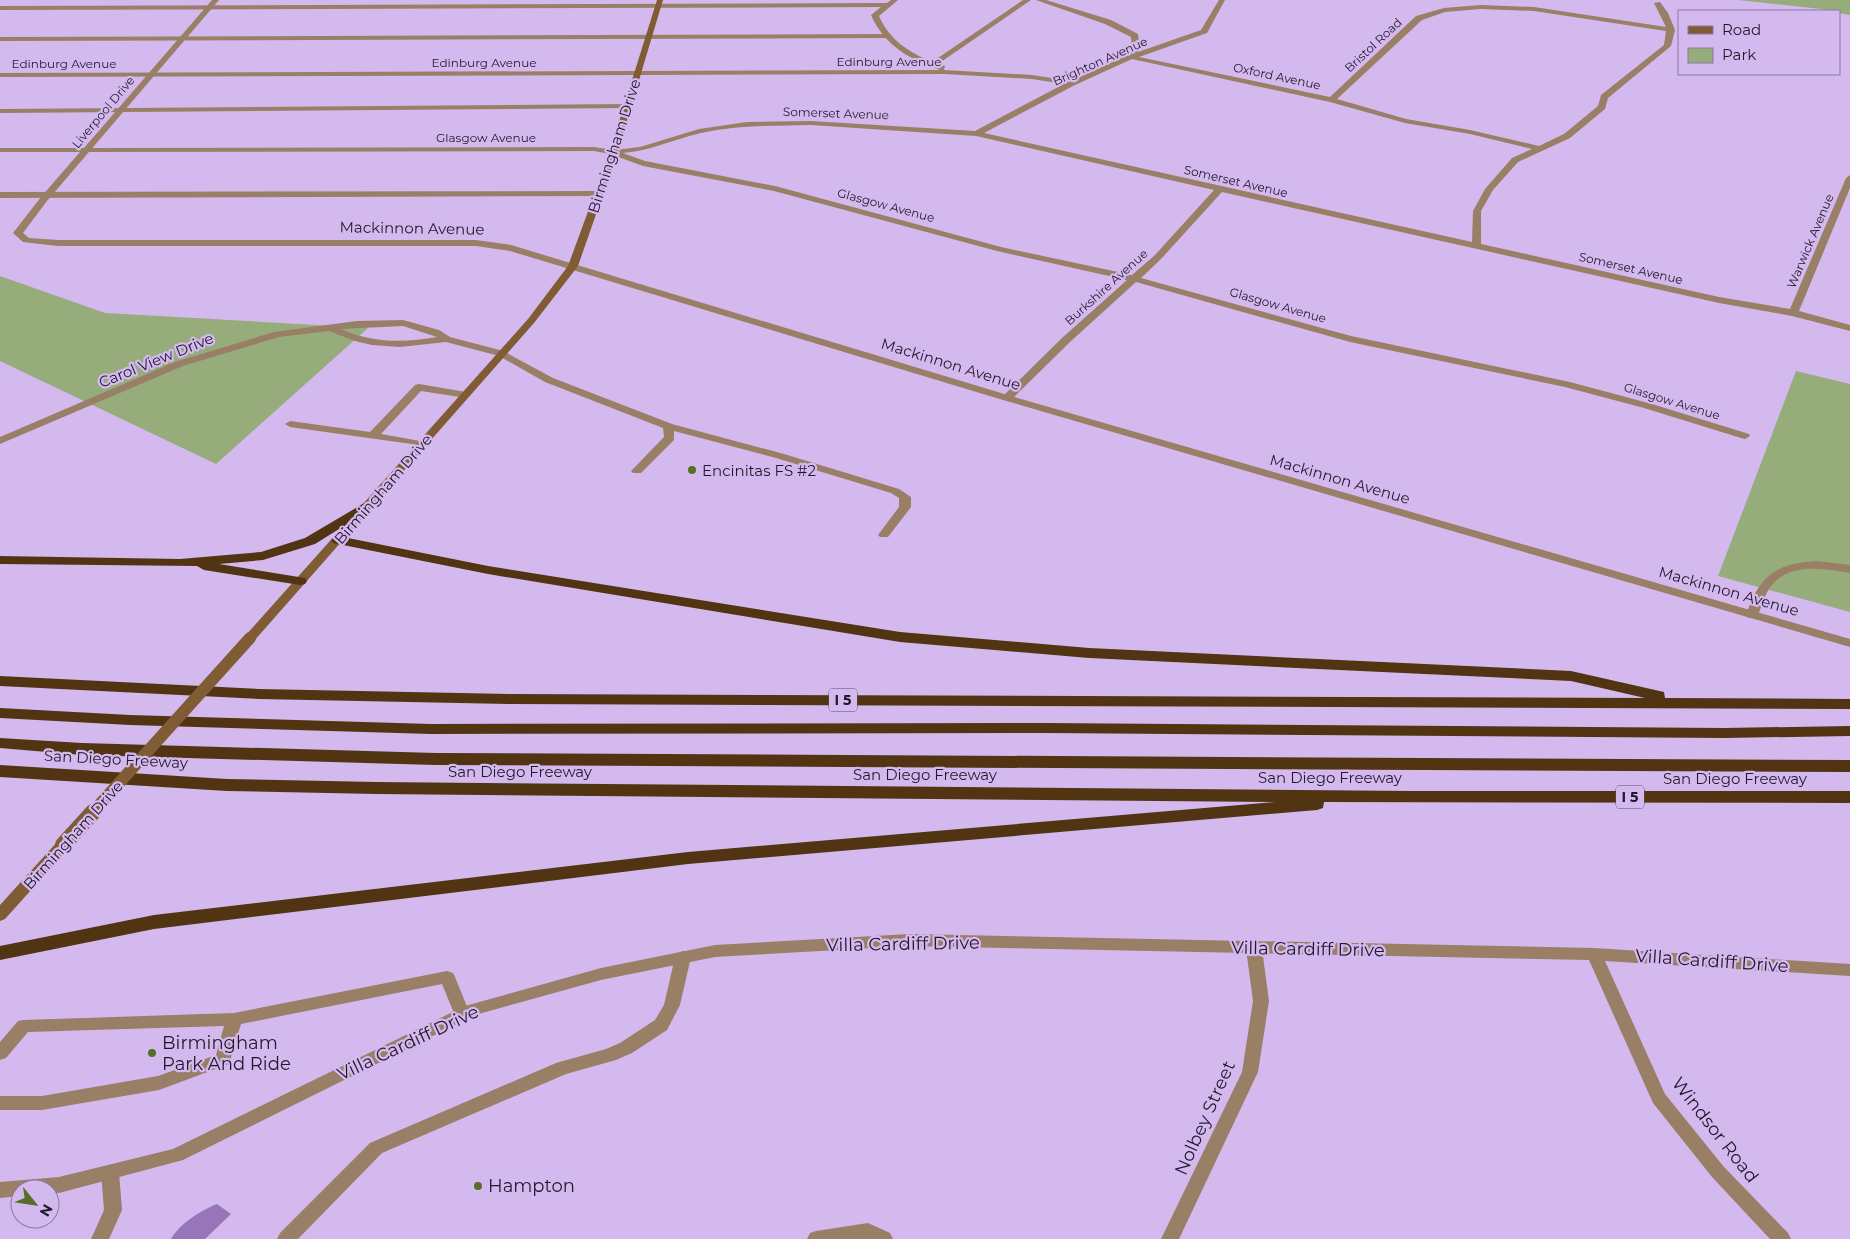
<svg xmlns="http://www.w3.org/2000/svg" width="1850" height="1239" viewBox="0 0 1850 1239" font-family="Montserrat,sans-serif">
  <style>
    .green { fill: #97ac7b }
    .water { fill: #9875b9 }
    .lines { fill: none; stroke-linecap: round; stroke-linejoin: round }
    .service { fill: #987f66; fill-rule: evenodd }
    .minor { fill: #987f66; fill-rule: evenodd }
    .tertiary { fill: #987f66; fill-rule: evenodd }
    .secondary { fill: #805c35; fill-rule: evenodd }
    .motorway { fill: #513412; fill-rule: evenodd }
    .secondary-bridge-far1 { stroke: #805c35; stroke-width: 12 }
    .secondary-bridge { stroke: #805c35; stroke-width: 16 }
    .poi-dot { fill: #547024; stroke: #d4b9ef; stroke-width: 2 }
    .labels { text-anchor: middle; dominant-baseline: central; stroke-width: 4.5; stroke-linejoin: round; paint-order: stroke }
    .far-street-label { font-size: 12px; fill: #22182c; stroke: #d4b9ef }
    .shield { fill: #d4b9ef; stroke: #574866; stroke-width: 1 }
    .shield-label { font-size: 14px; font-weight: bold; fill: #22182c }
    .street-label { font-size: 15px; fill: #22182c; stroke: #d4b9ef }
    .poi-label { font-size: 15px; fill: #22182c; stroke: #d4b9ef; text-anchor: start }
    .near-street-label { font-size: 18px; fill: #22182c; stroke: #d4b9ef }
    .near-poi-label { font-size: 18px; fill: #22182c; stroke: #d4b9ef; text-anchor: start }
  </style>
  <rect width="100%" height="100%" fill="#d4b9ef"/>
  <path class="green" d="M 1738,0 L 1850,0 L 1850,15 L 1839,13 L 1839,11 Z
    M 0,276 L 105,313 L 368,328 L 216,464 L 0,361 Z
    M 1796,371 L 1850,384 L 1850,612 L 1718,576 Z"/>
  <path class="water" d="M 217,1204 L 231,1214 L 205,1239 L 171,1239 C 180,1223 200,1211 217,1204 Z"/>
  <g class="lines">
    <path class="service" d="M 890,34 L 890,38 L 887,38 L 0,41 L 0,37 Z
      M 630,104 L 631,106 L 627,108 L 0,113 L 0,109 Z
      M 602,191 L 602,195 L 599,196 L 0,198 L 0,192 Z
      M 503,351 L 553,378 L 672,424 L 784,454 L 899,489 L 911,497 L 911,507 L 888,537 L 880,537 L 878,535 L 899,507 L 899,498 L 891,493 L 776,458 L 674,431 L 674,440 L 641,473 L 633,473 L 631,471 L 633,469 L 664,437 L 663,428 L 545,382 L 499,356 L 498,354 Z
      M 419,384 L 466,392 L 471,395 L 466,398 L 421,391 L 381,434 L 426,442 L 427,444 L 426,446 L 290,427 L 285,424 L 290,421 L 370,432 L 415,385 Z
      M 1817,561 L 1850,565 L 1850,573 C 1823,568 1786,562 1769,589 C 1763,598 1762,609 1756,618 L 1748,618 L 1746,615 C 1759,576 1776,563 1817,561 Z
      M 683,951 L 688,953 L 691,957 L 680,1005 L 667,1030 L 632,1053 L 616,1060 L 566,1074 L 382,1153 L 298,1239 L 277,1239 L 280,1233 L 370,1143 L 556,1063 L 606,1049 L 620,1043 L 655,1020 L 664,1005 L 675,957 L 678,953 Z
      M 447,971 L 453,973 L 455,977 L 470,1014 L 468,1018 L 462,1020 L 456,1018 L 442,984 L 241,1024 L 229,1064 L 159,1090 L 42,1110 L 0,1110 L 0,1096 L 42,1096 L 158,1076 L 216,1055 L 224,1026 L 28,1032 L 6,1058 L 0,1060 L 0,1042 L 18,1021 L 24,1020 L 234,1013 Z
      M 110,1165 L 116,1167 L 119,1172 L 122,1210 L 109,1239 L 91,1239 L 104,1210 L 101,1172 L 104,1167 Z"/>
    <path class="minor" d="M 891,0 L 898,0 L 879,16 C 889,39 908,52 932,62 L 1023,0 L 1031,0 L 938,64 L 945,66 L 944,70 L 1032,75 L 1071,81 L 1128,55 L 1132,49 L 1131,37 L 1105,24 L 1036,0 L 1046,0 L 1111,20 L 1138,34 L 1140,49 L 1138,52 L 1201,30 L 1219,0 L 1225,0 L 1207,33 L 1139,57 L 1330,97 L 1416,16 L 1444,8 L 1481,5 L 1534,7 L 1666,27 L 1654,3 L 1660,2 L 1668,13 L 1675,30 L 1671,46 L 1608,98 L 1605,109 L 1570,138 L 1518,162 L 1493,190 L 1481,211 L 1481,244 L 1719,297 L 1790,309 L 1846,178 L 1850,175 L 1850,188 L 1799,311 L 1850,325 L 1850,331 L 1792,316 L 1719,303 L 1222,192 L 1161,259 L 1141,278 L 1351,336 L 1570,382 L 1652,404 L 1749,434 L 1750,436 L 1745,439 L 1741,438 L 1644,408 L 1565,387 L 1350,342 L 1136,282 L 1070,342 L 1011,400 L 1007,401 L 1002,398 L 1003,396 L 1062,338 L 1127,280 L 997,251 L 774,191 L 643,166 L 610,154 L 594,151 L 87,152 L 83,150 L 87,148 L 594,147 L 614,150 L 640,147 L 699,129 L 747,122 L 811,121 L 975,131 L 1064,84 L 1032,79 L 944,74 L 0,77 L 0,73 L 940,70 C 910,60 884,45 871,15 L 881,7 L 0,10 L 0,6 L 887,3 ZM 1481,9 L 1534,11 L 1666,31 L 1664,45 L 1601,95 L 1598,106 L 1564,134 L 1539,146 L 1470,130 L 1406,119 L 1337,99 L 1422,20 L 1445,12 ZM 1132,59 L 1330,102 L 1405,123 L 1470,134 L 1532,149 L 1512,158 L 1485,189 L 1473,211 L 1472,242 L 984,133 L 1075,85 ZM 811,125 L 976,136 L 1214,190 L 1155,255 L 1132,275 L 1001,247 L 775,186 L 645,161 L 623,153 C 650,151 674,139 701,133 C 737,125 774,126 811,125 Z
      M 403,320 L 439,330 L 450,337 L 507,352 L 508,354 L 503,357 L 446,342 L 400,347 L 372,345 L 355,341 L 329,331 L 279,337 L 183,366 L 0,444 L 0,437 L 175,362 L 274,332 L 357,321 ZM 403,326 L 437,337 C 404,343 372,343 341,329 Z
      M 1254,943 L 1259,945 L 1262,949 L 1269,1001 L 1258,1072 L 1179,1239 L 1161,1239 L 1242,1072 L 1253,1001 L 1246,949 L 1249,945 Z
      M 868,1223 L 890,1233 L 893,1239 L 807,1239 L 810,1233 L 816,1231 Z"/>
    <path class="tertiary" d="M 212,0 L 219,0 L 47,201 L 23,233 L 29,238 L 58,240 L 476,240 L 511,245 L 1011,396 L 1850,639 L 1850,647 L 1003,400 L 510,251 L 476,246 L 58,246 L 23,242 L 13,233 L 41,197 L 80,152 L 0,152 L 0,148 L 84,148 Z
      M 910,934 L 1594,948 L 1850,964 L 1850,976 L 1605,961 L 1665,1094 L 1724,1167 L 1788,1233 L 1791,1239 L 1770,1239 L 1712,1177 L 1653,1103 L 1589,960 L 910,946 L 715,957 L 601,980 L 475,1015 L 183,1160 L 59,1193 L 50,1193 L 50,1189 L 20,1189 L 20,1196 L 0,1198 L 0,1182 L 59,1177 L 173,1149 L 465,1006 L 601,968 L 715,945 Z"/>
    <path class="secondary" d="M 657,0 L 663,0 L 616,157 L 578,266 L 534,323 L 254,641 L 246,641 L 244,638 L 246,635 L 528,319 L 568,266 L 608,157 Z
      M 63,840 L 68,841 L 70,845 L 68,849 L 5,919 L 0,921 L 0,905 L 58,841 Z"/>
    <path class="motorway" d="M 366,502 L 373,506 L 371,509 L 315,544 L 263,560 L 219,564 L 305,578 L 307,581 L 305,584 L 300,585 L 204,570 L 197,566 L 0,564 L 0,556 L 180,559 L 261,552 L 305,538 Z
      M 338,536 L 488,566 L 900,632 L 1089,648 L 1571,671 L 1664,692 L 1665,698 L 1850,699 L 1850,709 L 509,704 L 259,699 L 0,686 L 0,676 L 259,689 L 509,694 L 1645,698 L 1571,681 L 1089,658 L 900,642 L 488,574 L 333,543 L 331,540 Z
      M 0,708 L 130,715 L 431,724 L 1045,723 L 1724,728 L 1850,726 L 1850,736 L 1724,738 L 1045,733 L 431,734 L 130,725 L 0,718 Z
      M 0,738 L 82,743 L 436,753 L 1850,760 L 1850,772 L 436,765 L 82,755 L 0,748 Z
      M 0,765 L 227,779 L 376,782 L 1411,791 L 1850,791 L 1850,803 L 1324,802 L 1323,808 L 1317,810 L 688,864 L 154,929 L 0,960 L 0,946 L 154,915 L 688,852 L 1275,802 L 376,794 L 227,791 L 0,777 Z"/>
    <path class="secondary-bridge-far1" d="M 92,813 L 250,638"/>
    <path class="secondary-bridge" d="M 63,845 L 93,812"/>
  </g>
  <g class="poi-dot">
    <circle cx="692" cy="470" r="5"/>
    <circle cx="152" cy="1053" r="5"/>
    <circle cx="478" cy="1186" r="5"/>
  </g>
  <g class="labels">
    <g class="far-street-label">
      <text transform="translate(1373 45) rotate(-43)">Bristol Road</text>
      <text x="889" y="61">Edinburg Avenue</text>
      <text transform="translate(1100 61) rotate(-24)">Brighton Avenue</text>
      <text x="484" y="62">Edinburg Avenue</text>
      <text x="64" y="63">Edinburg Avenue</text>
      <text transform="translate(1277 76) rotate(12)">Oxford Avenue</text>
      <text transform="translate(103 112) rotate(-50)">Liverpool Drive</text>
      <text transform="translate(836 113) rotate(2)">Somerset Avenue</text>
      <text x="486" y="137">Glasgow Avenue</text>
      <text transform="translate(1236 181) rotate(13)">Somerset Avenue</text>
      <text transform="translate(886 205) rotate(15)">Glasgow Avenue</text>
      <text transform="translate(1810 241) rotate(-67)">Warwick Avenue</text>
      <text transform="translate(1631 268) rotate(13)">Somerset Avenue</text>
      <text transform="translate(1106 287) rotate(-42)">Burkshire Avenue</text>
      <text transform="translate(1278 305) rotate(16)">Glasgow Avenue</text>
      <text transform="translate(1672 401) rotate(17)">Glasgow Avenue</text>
    </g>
    <g class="shield">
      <rect x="829" y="688.5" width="28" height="23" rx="4"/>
      <rect x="1616" y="785.5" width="28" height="23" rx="4"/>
    </g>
    <g class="shield-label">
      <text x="843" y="700">I 5</text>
      <text x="1630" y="797">I 5</text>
    </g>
    <g class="street-label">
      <text transform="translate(614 146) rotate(-72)">Birmingham Drive</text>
      <text transform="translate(412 228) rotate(1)">Mackinnon Avenue</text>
      <text transform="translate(156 360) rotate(-22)">Carol View Drive</text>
      <text transform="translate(951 364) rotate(17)">Mackinnon Avenue</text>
      <text transform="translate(1340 479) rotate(16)">Mackinnon Avenue</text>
      <text transform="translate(383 489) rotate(-49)">Birmingham Drive</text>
      <text transform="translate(1729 591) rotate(16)">Mackinnon Avenue</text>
      <text transform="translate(116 759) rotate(3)">San Diego Freeway</text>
      <text x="520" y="771">San Diego Freeway</text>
      <text x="925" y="774">San Diego Freeway</text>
      <text x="1330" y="777">San Diego Freeway</text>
      <text x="1735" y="778">San Diego Freeway</text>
      <text transform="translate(73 835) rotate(-48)">Birmingham Drive</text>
    </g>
    <g class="poi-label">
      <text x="702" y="470">Encinitas FS #2</text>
    </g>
    <g class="near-street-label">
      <text transform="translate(903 944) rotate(-1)">Villa Cardiff Drive</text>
      <text transform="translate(1308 949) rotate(1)">Villa Cardiff Drive</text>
      <text transform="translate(1712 961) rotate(4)">Villa Cardiff Drive</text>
      <text transform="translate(408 1043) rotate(-25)">Villa Cardiff Drive</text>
      <text transform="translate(1205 1118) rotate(-66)">Nolbey Street</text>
      <text transform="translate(1715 1130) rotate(52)">Windsor Road</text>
    </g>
    <g class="near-poi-label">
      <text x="162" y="1043">Birmingham<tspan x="162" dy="21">Park And Ride</tspan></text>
      <text x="488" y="1186">Hampton</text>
    </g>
  </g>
  <rect x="1678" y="10" width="162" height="65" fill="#d4b9ef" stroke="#8d79a1"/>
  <rect x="1688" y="26" width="25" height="8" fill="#805c35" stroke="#8d79a1"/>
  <text x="1722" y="35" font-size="15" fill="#22182c">Road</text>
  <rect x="1688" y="48" width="25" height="15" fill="#97ac7b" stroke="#8d79a1"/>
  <text x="1722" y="60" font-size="15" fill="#22182c">Park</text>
  <g transform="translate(35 1204) rotate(120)"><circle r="24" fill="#d4b9ef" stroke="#8d79a1"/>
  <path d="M0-4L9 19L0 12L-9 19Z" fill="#547024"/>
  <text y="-8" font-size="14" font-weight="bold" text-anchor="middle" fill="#22182c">N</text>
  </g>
</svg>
